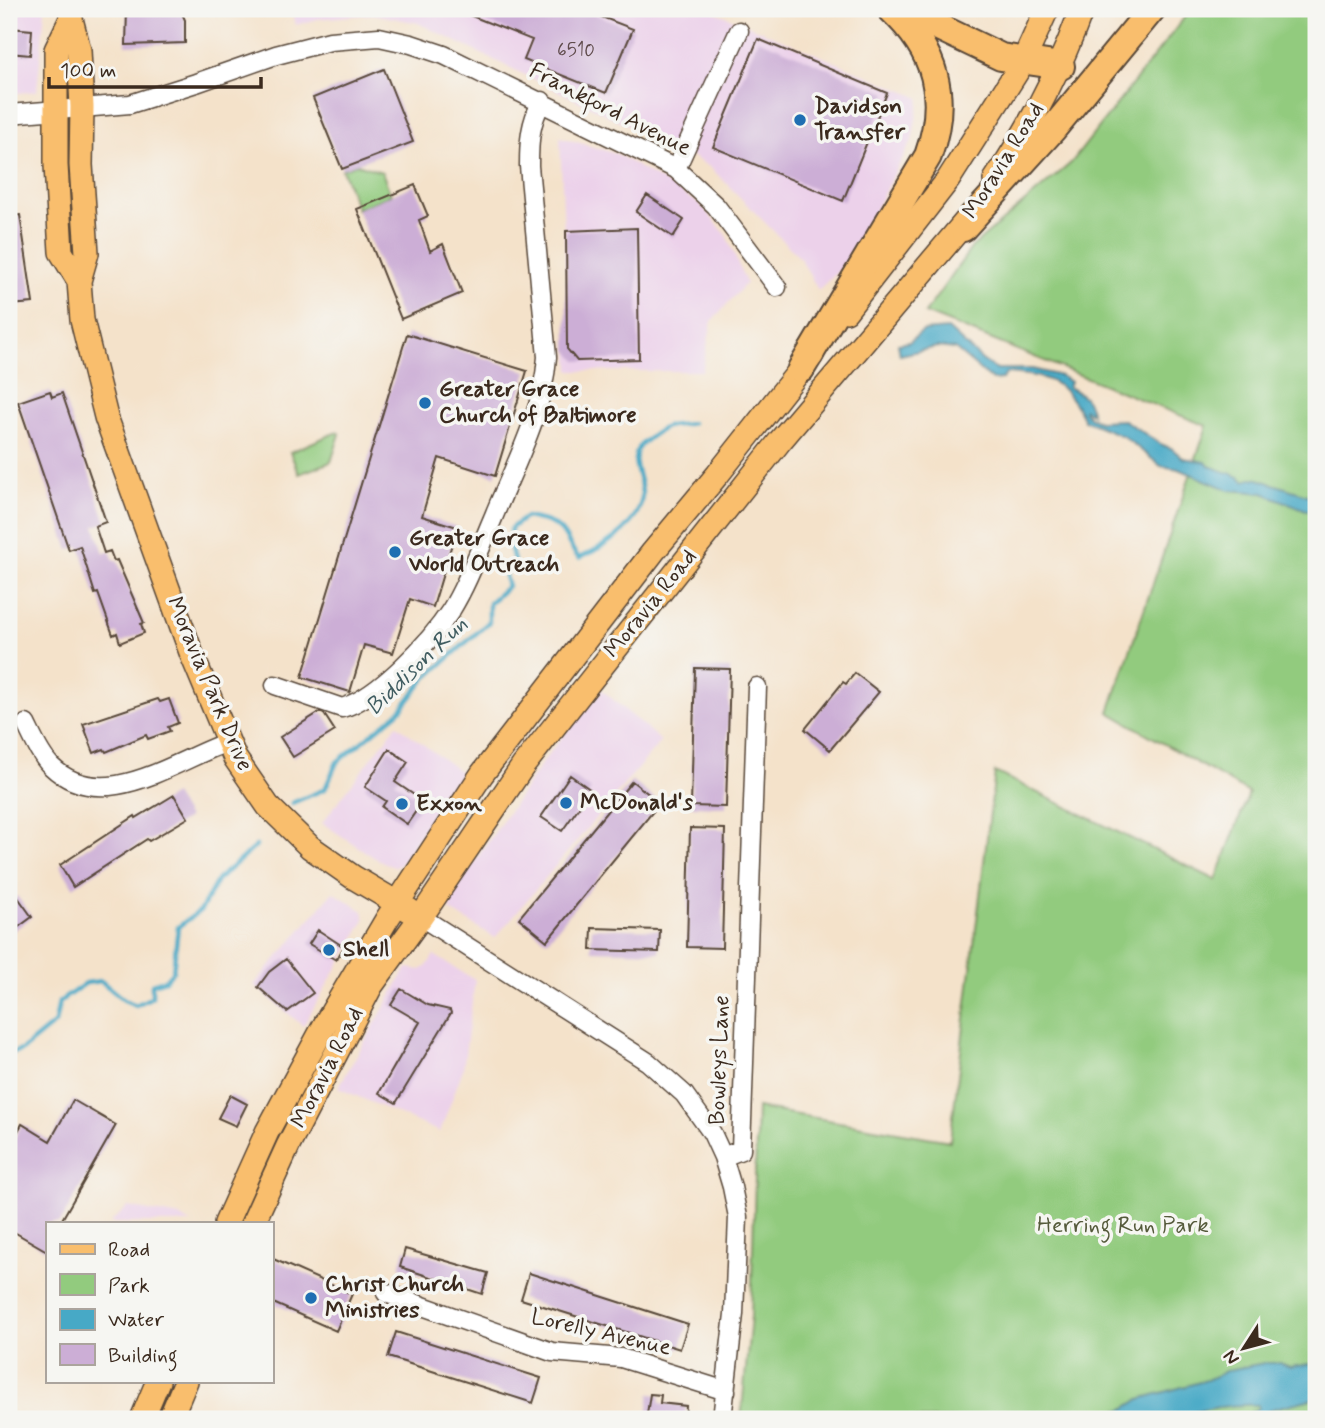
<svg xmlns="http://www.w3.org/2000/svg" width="1325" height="1428" viewBox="0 0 1325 1428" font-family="Mynerve,sans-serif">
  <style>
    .built { fill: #ecd1ea }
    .green { fill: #92cb7e; stroke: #667a4e; stroke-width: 2 }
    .water { fill: #47a9c6; stroke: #416a72; stroke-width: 2 }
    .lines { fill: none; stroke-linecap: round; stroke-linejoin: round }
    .stream { stroke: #47a9c6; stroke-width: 4.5 }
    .building { fill: #ccaed6 }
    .minor-casing { stroke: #574638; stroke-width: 21 }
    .major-casing { stroke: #574638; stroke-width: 26 }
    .highway-casing { stroke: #574638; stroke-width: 30 }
    .minor { stroke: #fff; stroke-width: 18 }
    .major { stroke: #f9be6d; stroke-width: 23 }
    .highway { stroke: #f9be6d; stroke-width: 26 }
    .poi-dot { fill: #1f6fb2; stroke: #f6f6f2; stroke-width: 2.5 }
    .labels { text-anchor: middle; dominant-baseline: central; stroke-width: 7; stroke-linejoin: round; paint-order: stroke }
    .number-label { font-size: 19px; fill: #5f4b4c }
    .poi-label { font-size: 23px; font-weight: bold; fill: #3b2a1e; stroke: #f6f6f2; text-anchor: start }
    .street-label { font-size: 23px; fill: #3b2a1e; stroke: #f6f6f2 }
    .park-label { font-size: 23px; fill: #555a3b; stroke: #f6f6f2 }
    .water-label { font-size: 24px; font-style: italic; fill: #405d61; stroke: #f6f6f2 }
  </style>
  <rect width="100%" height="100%" fill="#f6f6f2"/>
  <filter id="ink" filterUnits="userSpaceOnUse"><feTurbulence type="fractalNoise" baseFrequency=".0143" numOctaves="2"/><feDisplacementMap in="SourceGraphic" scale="14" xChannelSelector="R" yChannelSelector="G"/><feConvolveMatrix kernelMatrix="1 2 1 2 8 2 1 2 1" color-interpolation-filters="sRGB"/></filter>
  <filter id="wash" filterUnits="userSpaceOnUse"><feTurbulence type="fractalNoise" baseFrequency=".00686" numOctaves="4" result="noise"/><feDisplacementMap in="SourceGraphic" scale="28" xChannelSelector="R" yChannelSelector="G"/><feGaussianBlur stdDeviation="1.57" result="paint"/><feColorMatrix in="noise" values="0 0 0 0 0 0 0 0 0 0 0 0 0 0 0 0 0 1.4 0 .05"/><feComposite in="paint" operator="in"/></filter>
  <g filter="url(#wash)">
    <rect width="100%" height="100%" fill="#f4e2ca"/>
    <path class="built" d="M 9,9 L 45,9 L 37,91 L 9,94 Z
      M 292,9 L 709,9 L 920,98 L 912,141 L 846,264 L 818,290 L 800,258 L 711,168 L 693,157 L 418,23 L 373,14 L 318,19 L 296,25 Z
      M 560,137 L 617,154 L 700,204 L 726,235 L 746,283 L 712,321 L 702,371 L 570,371 Z
      M 600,688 L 661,741 L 495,938 L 450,910 L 451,896 L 545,759 Z
      M 397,725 L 462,773 L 400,865 L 394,867 L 375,858 L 322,823 Z
      M 333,892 L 363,911 L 365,920 L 303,1026 L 254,985 Z
      M 434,955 L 475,980 L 463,1069 L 440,1132 L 338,1088 L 407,968 L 421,970 L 427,966 Z
      M 128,1207 L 180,1217 L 191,1223 L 110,1223 Z"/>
    <path class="green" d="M 1191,9 L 1316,9 L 1316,1419 L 741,1419 L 751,1316 L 757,1108 L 950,1141 L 995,772 L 1216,880 L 1249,793 L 1109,712 L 1207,426 L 925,313 L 972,247 L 1071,163 Z
      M 357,164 L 382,172 L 391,195 L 357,209 L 342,169 Z
      M 337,432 L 340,434 L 331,462 L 299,474 L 290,452 Z"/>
    <path class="water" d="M 948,329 L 982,360 L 995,369 L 1032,369 L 1061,376 L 1070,382 L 1068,387 C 1082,394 1088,398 1092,414 L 1085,409 L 1084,411 L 1089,417 L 1099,421 L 1124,420 L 1162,445 L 1171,448 L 1183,458 L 1206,462 L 1209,466 L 1240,477 L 1244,481 L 1255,478 L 1316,498 L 1316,514 L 1263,493 L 1229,490 L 1179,469 L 1161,466 L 1123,436 L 1084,420 C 1065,380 1049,376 1007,373 L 1002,379 L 992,380 L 955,349 L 937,347 L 900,355 L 898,344 L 909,342 L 923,331 Z
      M 1264,1363 L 1280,1363 L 1290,1367 L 1316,1363 L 1316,1398 L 1275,1408 L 1253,1419 L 1241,1419 L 1258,1408 L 1258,1405 C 1233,1404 1200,1408 1177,1419 L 1103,1419 L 1100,1416 L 1124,1409 L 1140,1399 L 1207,1380 L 1228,1370 Z"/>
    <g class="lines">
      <path class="stream" d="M 292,803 L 325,789 L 337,762 L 399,712 L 425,679 L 489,622 L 489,603 L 508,586 L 504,573 L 515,565 L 510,545 L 511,528 L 526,517 C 536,519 551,521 559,529 C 566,534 570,549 579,558 C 604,547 639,527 642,496 C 643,480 629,462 639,447 C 644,441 658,431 666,427 C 673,424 684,426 692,423
        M 9,1054 L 22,1050 L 55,1023 L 59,1002 L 86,983 L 101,981 L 124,1000 L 136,1005 L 152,997 L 152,984 L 165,980 L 173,971 L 178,927 L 201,910 L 218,879 L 256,846"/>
    </g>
    <g id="blocks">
      <path class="building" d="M 127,9 L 180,9 L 185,20 L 185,43 L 126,45 Z
        M 454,9 L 581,9 L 633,29 L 606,93 L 524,60 L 532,40 Z
        M 9,28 L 32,30 L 30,55 L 9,53 Z
        M 758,39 L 887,93 L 843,201 L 713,147 Z
        M 384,69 L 413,142 L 342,169 L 313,98 Z
        M 415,185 L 428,216 L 419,220 L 430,251 L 443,244 L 462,293 L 401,319 L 357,209 Z
        M 647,195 L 684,220 L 673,237 L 636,212 Z
        M 20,215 L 33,303 L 10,305 L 9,216 Z
        M 637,228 L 639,359 L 577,361 L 567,349 L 566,231 Z
        M 407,334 L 527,371 L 495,476 L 439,458 L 422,516 L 457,527 L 433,607 L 410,599 L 393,653 L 364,645 L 350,692 L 302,677 Z
        M 50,391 L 52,397 L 62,393 L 106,522 L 95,526 L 104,553 L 110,551 L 114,561 L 117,560 L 144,623 L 141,624 L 144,633 L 120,643 L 117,633 L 113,635 L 98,593 L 95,594 L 80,546 L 69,550 L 18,402 Z
        M 695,668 L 730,669 L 726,807 L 691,806 Z
        M 855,673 L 879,692 L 830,750 L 805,729 L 843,682 L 846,684 Z
        M 158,699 L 160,702 L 169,699 L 178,723 L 168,727 L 170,731 L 148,739 L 146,735 L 106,752 L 104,749 L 94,753 L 83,724 Z
        M 320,712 L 324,714 L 335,731 L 293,757 L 280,737 Z
        M 389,749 L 408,762 L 395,782 L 423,801 L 407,824 L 382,807 L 386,801 L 365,787 Z
        M 570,775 L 591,790 L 562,831 L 541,817 Z
        M 632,781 L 660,803 L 547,941 L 519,918 Z
        M 174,795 L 188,818 L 149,841 L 147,839 L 73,887 L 60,865 L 135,816 L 136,818 Z
        M 690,828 L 725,829 L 722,948 L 687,947 Z
        M 17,896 L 32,917 L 9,934 L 9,902 Z
        M 592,928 L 660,930 L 659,952 L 591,950 Z
        M 318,930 L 344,947 L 336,960 L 309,944 Z
        M 286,959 L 313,993 L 287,1012 L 258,987 L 269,972 Z
        M 401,989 L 428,1005 L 450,1010 L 451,1013 L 396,1103 L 379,1093 L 420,1022 L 391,1005 Z
        M 230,1095 L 247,1104 L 236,1126 L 218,1118 Z
        M 73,1100 L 116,1125 L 60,1223 L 47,1223 L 47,1251 L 9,1229 L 9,1147 L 22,1124 L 50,1141 Z
        M 405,1249 L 488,1273 L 482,1294 L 400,1267 Z
        M 271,1258 L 352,1294 L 336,1331 L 271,1302 Z
        M 529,1273 L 688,1324 L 680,1349 L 521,1299 Z
        M 396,1332 L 541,1378 L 533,1403 L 388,1357 Z
        M 650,1394 L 661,1395 L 660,1403 L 686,1406 L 685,1419 L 662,1419 L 663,1416 L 647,1414 Z"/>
    </g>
  </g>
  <g filter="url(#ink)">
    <use href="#blocks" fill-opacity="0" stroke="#574638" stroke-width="2"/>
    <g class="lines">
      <defs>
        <path id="minor" d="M 9,114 L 130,104 L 196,83 L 276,55 L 330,41 L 379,37 L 411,44 L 444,55 L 676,169 L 716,206 L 777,287
          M 676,169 L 739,31
          M 275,685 L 342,708 C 378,698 431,641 451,610 C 469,581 480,548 493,518 C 514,466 543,414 547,357 L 529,166 C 529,141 530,123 542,101
          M 26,724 C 33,738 40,755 51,766 C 103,816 175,760 228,742
          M 421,917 L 648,1062 L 684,1094 L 712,1133 L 723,1157 L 732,1187 L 738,1217 L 734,1314 L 722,1419
          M 723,1157 L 741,1150 L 757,687
          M 386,1293 L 552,1352 L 621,1358 L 726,1391"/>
        <path id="major" d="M 71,9 L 71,19 L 79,50 L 82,107 L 81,165 L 87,253 L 79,281 L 82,320 L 106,417 L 192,655 L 235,758 L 268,806 L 310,847 L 353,877 L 409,910
          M 71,19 L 56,50 L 56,165 L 61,252 L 79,281
          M 995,180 C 1031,126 1060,69 1082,9
          M 846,311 L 948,180 L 1023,62 L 1047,9
          M 226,1223 L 267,1132 L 328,1019 L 387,919 L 482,774 L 653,552 L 718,474 L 812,355
          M 253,1223 L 288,1146 L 371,986 L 421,917 L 523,766 L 780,441 L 972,214
          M 142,1419 L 158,1381
          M 170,1419 L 186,1381"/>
        <path id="highway" d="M 901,9 L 1001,57 L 1061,66
          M 963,228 L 1053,129 L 1152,9
          M 801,369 L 928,156 C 949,97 936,51 891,9"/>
      </defs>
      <use href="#minor" class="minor-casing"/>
      <use href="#major" class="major-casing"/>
      <use href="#highway" class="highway-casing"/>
      <use href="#minor" class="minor"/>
      <use href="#major" class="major"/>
      <use href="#highway" class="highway"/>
    </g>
  </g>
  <g class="poi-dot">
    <circle cx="800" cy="120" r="7"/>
    <circle cx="425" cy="403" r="7"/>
    <circle cx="395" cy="552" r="7"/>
    <circle cx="566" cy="803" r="7"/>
    <circle cx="402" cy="804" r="7"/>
    <circle cx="329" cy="950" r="7"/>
    <circle cx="311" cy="1298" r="7"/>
  </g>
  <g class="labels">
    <g class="number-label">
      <text x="576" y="50">6510</text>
    </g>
    <g class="poi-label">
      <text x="814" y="107">Davidson<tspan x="814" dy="26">Transfer</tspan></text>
      <text x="439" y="390">Greater Grace<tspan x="439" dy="26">Church of Baltimore</tspan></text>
      <text x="409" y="539">Greater Grace<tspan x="409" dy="26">World Outreach</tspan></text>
      <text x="580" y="803">McDonald's</text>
      <text x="416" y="804">Exxon</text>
      <text x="343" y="950">Shell</text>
      <text x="325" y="1285">Christ Church<tspan x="325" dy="26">Ministries</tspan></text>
    </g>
    <g class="street-label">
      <text transform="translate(610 110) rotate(27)">Frankford Avenue</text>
      <text transform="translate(1004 161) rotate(-58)">Moravia Road</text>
      <text transform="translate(651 604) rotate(-51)">Moravia Road</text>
      <text transform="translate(209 684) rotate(67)">Moravia Park Drive</text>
      <text transform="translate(720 1060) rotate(-88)">Bowleys Lane</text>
      <text transform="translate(328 1068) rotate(-63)">Moravia Road</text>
      <text transform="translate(601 1333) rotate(13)">Lorelly Avenue</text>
    </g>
    <g class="park-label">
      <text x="1123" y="1226">Herring Run Park</text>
    </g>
    <g class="water-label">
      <text transform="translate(417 666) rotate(-44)">Biddison Run</text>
    </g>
  </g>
  <rect width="1325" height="1428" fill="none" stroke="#f6f6f2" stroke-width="35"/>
  <rect x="46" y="1222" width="228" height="161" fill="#f6f6f2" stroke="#aba49d" stroke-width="2"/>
  <rect x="60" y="1244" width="35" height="10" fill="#f9be6d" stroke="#aba49d" stroke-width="2"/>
  <text x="108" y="1256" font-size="21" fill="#3b2a1e">Road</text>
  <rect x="60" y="1274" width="35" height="21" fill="#92cb7e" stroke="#aba49d" stroke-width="2"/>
  <text x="108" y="1292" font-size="21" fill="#3b2a1e">Park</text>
  <rect x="60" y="1309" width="35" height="21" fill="#47a9c6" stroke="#aba49d" stroke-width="2"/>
  <text x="108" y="1326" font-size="21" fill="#3b2a1e">Water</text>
  <rect x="60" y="1344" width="35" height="21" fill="#ccaed6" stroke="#aba49d" stroke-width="2"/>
  <text x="108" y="1362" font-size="21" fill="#3b2a1e">Building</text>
  <g transform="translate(1244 1348) rotate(234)" stroke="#f6f6f2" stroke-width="5" paint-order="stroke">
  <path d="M0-5L12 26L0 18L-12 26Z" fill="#3b2a1e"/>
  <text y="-10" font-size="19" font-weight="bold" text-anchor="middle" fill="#3b2a1e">N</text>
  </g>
  <path d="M49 77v10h212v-10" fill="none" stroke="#3b2a1e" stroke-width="3.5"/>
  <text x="60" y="77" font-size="21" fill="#3b2a1e" stroke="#f6f6f2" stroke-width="5" paint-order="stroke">100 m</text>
</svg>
